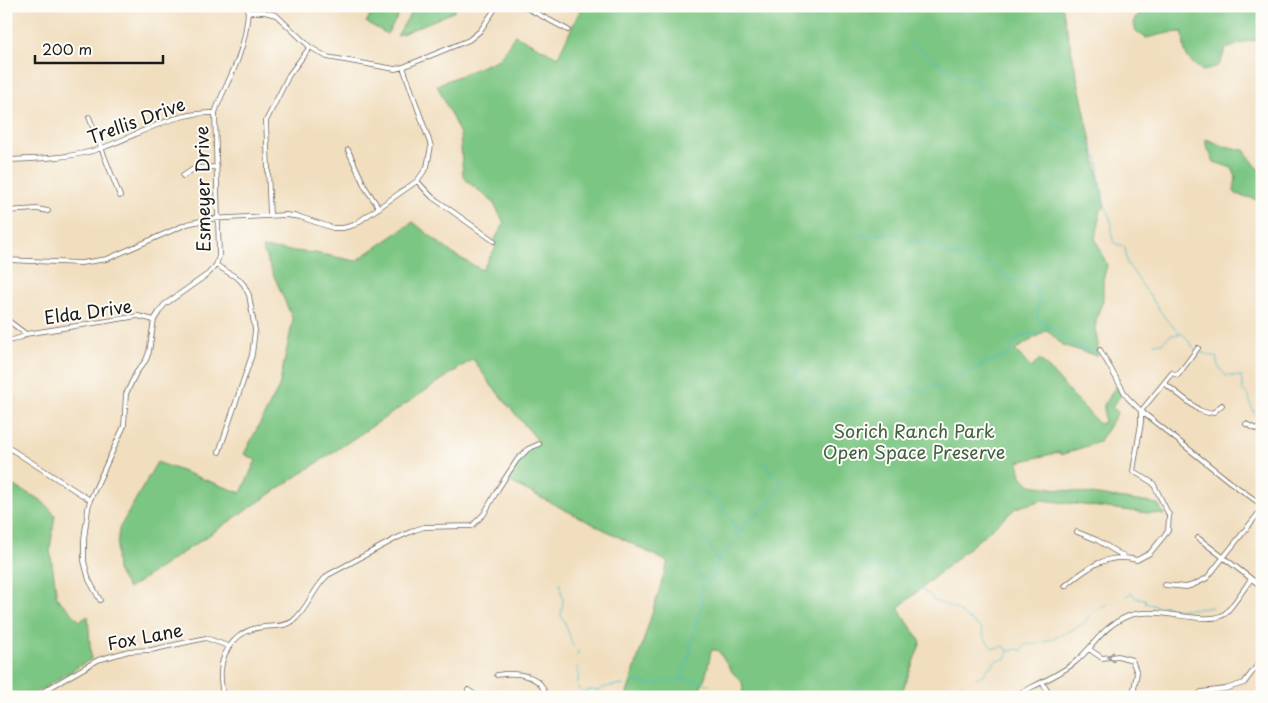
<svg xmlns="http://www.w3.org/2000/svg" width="1268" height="703" viewBox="0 0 1268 703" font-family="'Playpen Sans',sans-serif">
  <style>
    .green { fill: #7cc683; stroke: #4c7150 }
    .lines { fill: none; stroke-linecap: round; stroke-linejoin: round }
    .stream { stroke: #4fbdc9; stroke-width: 1 }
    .minor-casing { stroke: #676055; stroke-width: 5.5 }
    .minor { stroke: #fff; stroke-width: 4 }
    .oneway { stroke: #999 }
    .labels { text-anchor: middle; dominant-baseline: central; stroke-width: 4; stroke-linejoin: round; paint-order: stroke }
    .street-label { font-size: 18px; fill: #1c1c1c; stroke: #fdfcf7 }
    .park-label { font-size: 18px; fill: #426045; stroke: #fdfcf7 }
  </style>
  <rect width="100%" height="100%" fill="#fdfcf7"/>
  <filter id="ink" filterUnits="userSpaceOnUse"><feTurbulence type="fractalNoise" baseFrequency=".02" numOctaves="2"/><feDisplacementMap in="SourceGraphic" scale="10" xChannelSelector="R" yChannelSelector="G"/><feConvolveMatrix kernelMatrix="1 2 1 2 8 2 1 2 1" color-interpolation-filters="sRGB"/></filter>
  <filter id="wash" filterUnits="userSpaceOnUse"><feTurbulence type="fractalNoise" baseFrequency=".0096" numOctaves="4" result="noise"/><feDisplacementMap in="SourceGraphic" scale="20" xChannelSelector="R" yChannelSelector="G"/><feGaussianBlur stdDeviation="1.12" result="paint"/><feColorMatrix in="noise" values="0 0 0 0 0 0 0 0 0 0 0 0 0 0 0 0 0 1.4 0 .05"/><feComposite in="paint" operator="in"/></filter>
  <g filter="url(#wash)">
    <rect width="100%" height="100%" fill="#f1debf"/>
    <path class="green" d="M 376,6 L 409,6 L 407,10 L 403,8 L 387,34 L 366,22 Z
      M 415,6 L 458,6 L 453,12 L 397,36 Z
      M 582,6 L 1062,6 L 1105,207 L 1099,212 L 1099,224 L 1095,238 L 1107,265 L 1103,280 L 1103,301 L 1097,316 L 1095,329 L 1098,344 L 1097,356 L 1062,345 L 1047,330 L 1015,350 L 1031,368 L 1040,359 L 1099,424 L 1104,422 L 1104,405 L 1116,386 L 1121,395 L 1112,407 L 1118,412 L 1099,442 L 1060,455 L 1060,452 L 1018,462 L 1021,476 L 1031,485 L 1158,504 L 1164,515 L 1042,500 L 1016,508 L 898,608 L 921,642 L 900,697 L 741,697 L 743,689 L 742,682 L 733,673 L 718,650 L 711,650 C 708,667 706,686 691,697 L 626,697 L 668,562 L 506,480 L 528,449 L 539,442 L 491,385 L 473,359 L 128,589 L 117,570 L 116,558 L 119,529 L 157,462 L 241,493 L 256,460 L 244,454 L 279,387 L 293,320 L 262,248 L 315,253 L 356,261 L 413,222 L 453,254 L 482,270 L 496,247 L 494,245 L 494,241 L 504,223 L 493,202 L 468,182 L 463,175 L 460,134 L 437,85 L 499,59 L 515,35 L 558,57 Z
      M 1151,6 L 1262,6 L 1262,41 C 1248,38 1238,46 1225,49 C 1220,66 1220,67 1203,71 C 1184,58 1184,53 1183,32 L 1168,33 L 1146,38 L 1136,31 L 1133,22 L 1139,14 Z
      M 1206,139 L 1224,146 L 1244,150 L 1262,174 L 1262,201 L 1236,194 L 1234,191 L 1236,177 L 1232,168 L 1214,162 L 1206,145 Z
      M 6,482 L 41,500 L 55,515 L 50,549 L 57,598 L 80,621 L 88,616 L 91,659 L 29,697 L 6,697 Z"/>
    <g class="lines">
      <path class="stream" d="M 908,43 C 931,53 950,78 976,80 C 979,83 980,87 982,91 C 990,101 1016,107 1028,104 C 1035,113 1046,113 1052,123 C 1077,135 1094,137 1099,168 C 1100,175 1098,182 1098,188 L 1103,191 L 1103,202 L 1107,208 L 1112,225 L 1112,237 L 1114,243 L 1125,247 L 1127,263 L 1165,318 L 1178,332 L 1184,335 L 1194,348
        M 860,235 L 881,235 L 892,232 L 905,239 L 921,241 L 925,244 L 933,244 L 938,252 L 946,252 L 953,256 L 968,255 L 978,264 L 991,264 L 1013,281 L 1024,281 L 1034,284 L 1034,288 L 1038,293 L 1038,319 L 1046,322 L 1048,326
        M 1154,343 L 1162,343 L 1170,335 L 1180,334
        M 1199,352 L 1216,357 L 1218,366 L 1226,376 L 1241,376 L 1243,391 L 1249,396 C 1250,409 1256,412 1259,423
        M 787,363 L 797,369 L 800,383 L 815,402 L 820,402 L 829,408 L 838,406 L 841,409 L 863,404 L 868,400 L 882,397 L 894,397 L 905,395 L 910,388 L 924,390 L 934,384 L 938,389 L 944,389 L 956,377 L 962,376 L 988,362 L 1008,356 L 1011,348 L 1020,337 L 1035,334 L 1046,327 C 1056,327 1058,335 1066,340 C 1074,345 1086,350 1096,352
        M 684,481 C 689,484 692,488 698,490 C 701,492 706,492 709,495 C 723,509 732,516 738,537
        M 700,537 C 707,541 715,554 717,561
        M 681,553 C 687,561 695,566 699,576 L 702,577 L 704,582
        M 854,564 L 879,564 L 892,572 L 903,574 L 904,578 L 924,590 L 925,593 L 930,594 L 934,601 L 954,608 L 982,629 C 982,635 989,647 994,648 C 996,648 1002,647 1004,646 L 1008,651 L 1018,649 L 1022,651 L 1025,644 C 1037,649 1073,629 1085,623 C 1088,614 1099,607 1108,604
        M 560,584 L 563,601 L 561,615 L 566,625 L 572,644 L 574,646
        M 1126,596 L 1132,593 L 1136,598 L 1145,599 L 1146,603 L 1159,607 L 1167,605 L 1168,608 C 1181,609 1198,610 1212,607
        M 577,656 L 578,651
        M 577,667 L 579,675 L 577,686 L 583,693
        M 976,678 L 985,674 L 988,668 L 992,666 L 996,660 L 1005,659 L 1008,651
        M 682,679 L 682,672 L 691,654 L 689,651 C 693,641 693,630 697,620 L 696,618 L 703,604 C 698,595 701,582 712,581 C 713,577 717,564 718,562 C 727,545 740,544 744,522 L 759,514 L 781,486 L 780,479 L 771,473 L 769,465 L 764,463
        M 633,683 L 637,681 L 655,685 L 667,680 L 669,682 C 675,681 679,680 685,679 L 690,681 L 694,680 L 710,685
        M 851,688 L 873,697
        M 580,697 L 588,690 L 598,691 C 606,685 615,686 624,685
        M 922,697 L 939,695 L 960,687 L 964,684"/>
    </g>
  </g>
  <g filter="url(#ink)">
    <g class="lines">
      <defs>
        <path id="minor" d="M 523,6 L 568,30
          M 248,12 L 264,12 L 276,15 L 310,47 L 327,57 L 395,69 L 403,67 L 469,40 L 480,31 L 497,6
          M 89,117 L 120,196
          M 348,150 L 365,187 L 379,208
          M 6,160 C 36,159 74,158 102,148 C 139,135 174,111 215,113
          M 183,176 L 195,168 L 217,167
          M 417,181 L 432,197 L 494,241
          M 6,211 L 37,209 L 48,211
          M 270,216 L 266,121 L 289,75 L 310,47
          M 6,260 L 81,263 L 107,259 L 187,224 L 209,219 L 286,215 L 300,217 L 333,228 L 343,228 L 354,225 L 417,181 L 427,167 L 431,146 L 403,67
          M 216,265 L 239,279 L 244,285 L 249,295 L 255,330 L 252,355 L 219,452
          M 6,319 L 26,334
          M 6,342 L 22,337 L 26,334 L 138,316 L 154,320
          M 1100,350 L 1127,397 L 1141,411 L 1230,482 L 1262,505
          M 1164,383 L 1199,410 L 1208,413 L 1214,412 L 1222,405
          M 1246,424 L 1256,429 L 1262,429
          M 6,446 L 90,500
          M 1077,532 L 1097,540 L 1123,556
          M 1198,538 L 1262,587
          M 1165,585 L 1186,587 L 1193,585 L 1207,578 L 1262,509
          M 1065,586 C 1087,568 1107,552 1137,560 L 1150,553 L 1168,531 L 1169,515 L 1153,483 L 1133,471 L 1141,423 L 1141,411 L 1172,373 L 1178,375 L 1198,348
          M 100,600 L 89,580 L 84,561 L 84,539 L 88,509 L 90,500 L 124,426 L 126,394 L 136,373 L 146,360 L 149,352 L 154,320 L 159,312 L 164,305 L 208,274 L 216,265 L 219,256 L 215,113 C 221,94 231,78 238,59 C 244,42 248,25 248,6
          M 1089,649 L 1102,658 L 1118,656 L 1132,660 L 1137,673 L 1134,689 L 1137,697
          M 497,675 C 515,672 544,674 545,697
          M 1042,682 L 1051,697
          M 468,690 L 478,697
          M 44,691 L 98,660 L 129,651 L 151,650 L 206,638 L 228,646
          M 1201,692 L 1225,689 L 1244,683 L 1262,659
          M 1020,693 C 1038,684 1059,675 1074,663 C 1095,646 1101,627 1128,616 C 1155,605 1204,626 1223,615 C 1229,612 1246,586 1251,579
          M 223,697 C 222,688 220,678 221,670 C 223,647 240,629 263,627 C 272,626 285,627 293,621 C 308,609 313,588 328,575 L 397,538 L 415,530 L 424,527 L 472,526 L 484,514 L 498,489 L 517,460 L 528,449 L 539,444"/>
      </defs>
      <use href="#minor" class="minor-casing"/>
      <use href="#minor" class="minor"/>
    </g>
    <defs><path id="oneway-chevron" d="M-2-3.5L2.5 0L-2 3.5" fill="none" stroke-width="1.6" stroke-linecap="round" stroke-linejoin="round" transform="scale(1.25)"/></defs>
    <use class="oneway" href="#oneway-chevron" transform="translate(1111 657) rotate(176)"/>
  </g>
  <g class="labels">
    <g class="street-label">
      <text transform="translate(136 120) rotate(-20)">Trellis Drive</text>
      <text transform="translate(202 189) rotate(-91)">Esmeyer Drive</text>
      <text transform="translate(88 311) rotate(-8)">Elda Drive</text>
      <text transform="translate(145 636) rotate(-11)">Fox Lane</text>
    </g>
    <g class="park-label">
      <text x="914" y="430">Sorich Ranch Park<tspan x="914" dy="21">Open Space Preserve</tspan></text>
    </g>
  </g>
  <rect width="1268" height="703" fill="none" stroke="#fdfcf7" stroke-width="25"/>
  <path d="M35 55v8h128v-8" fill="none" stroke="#1c1c1c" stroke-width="2.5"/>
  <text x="42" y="55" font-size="15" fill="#1c1c1c" stroke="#fdfcf7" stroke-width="4" paint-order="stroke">200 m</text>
</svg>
